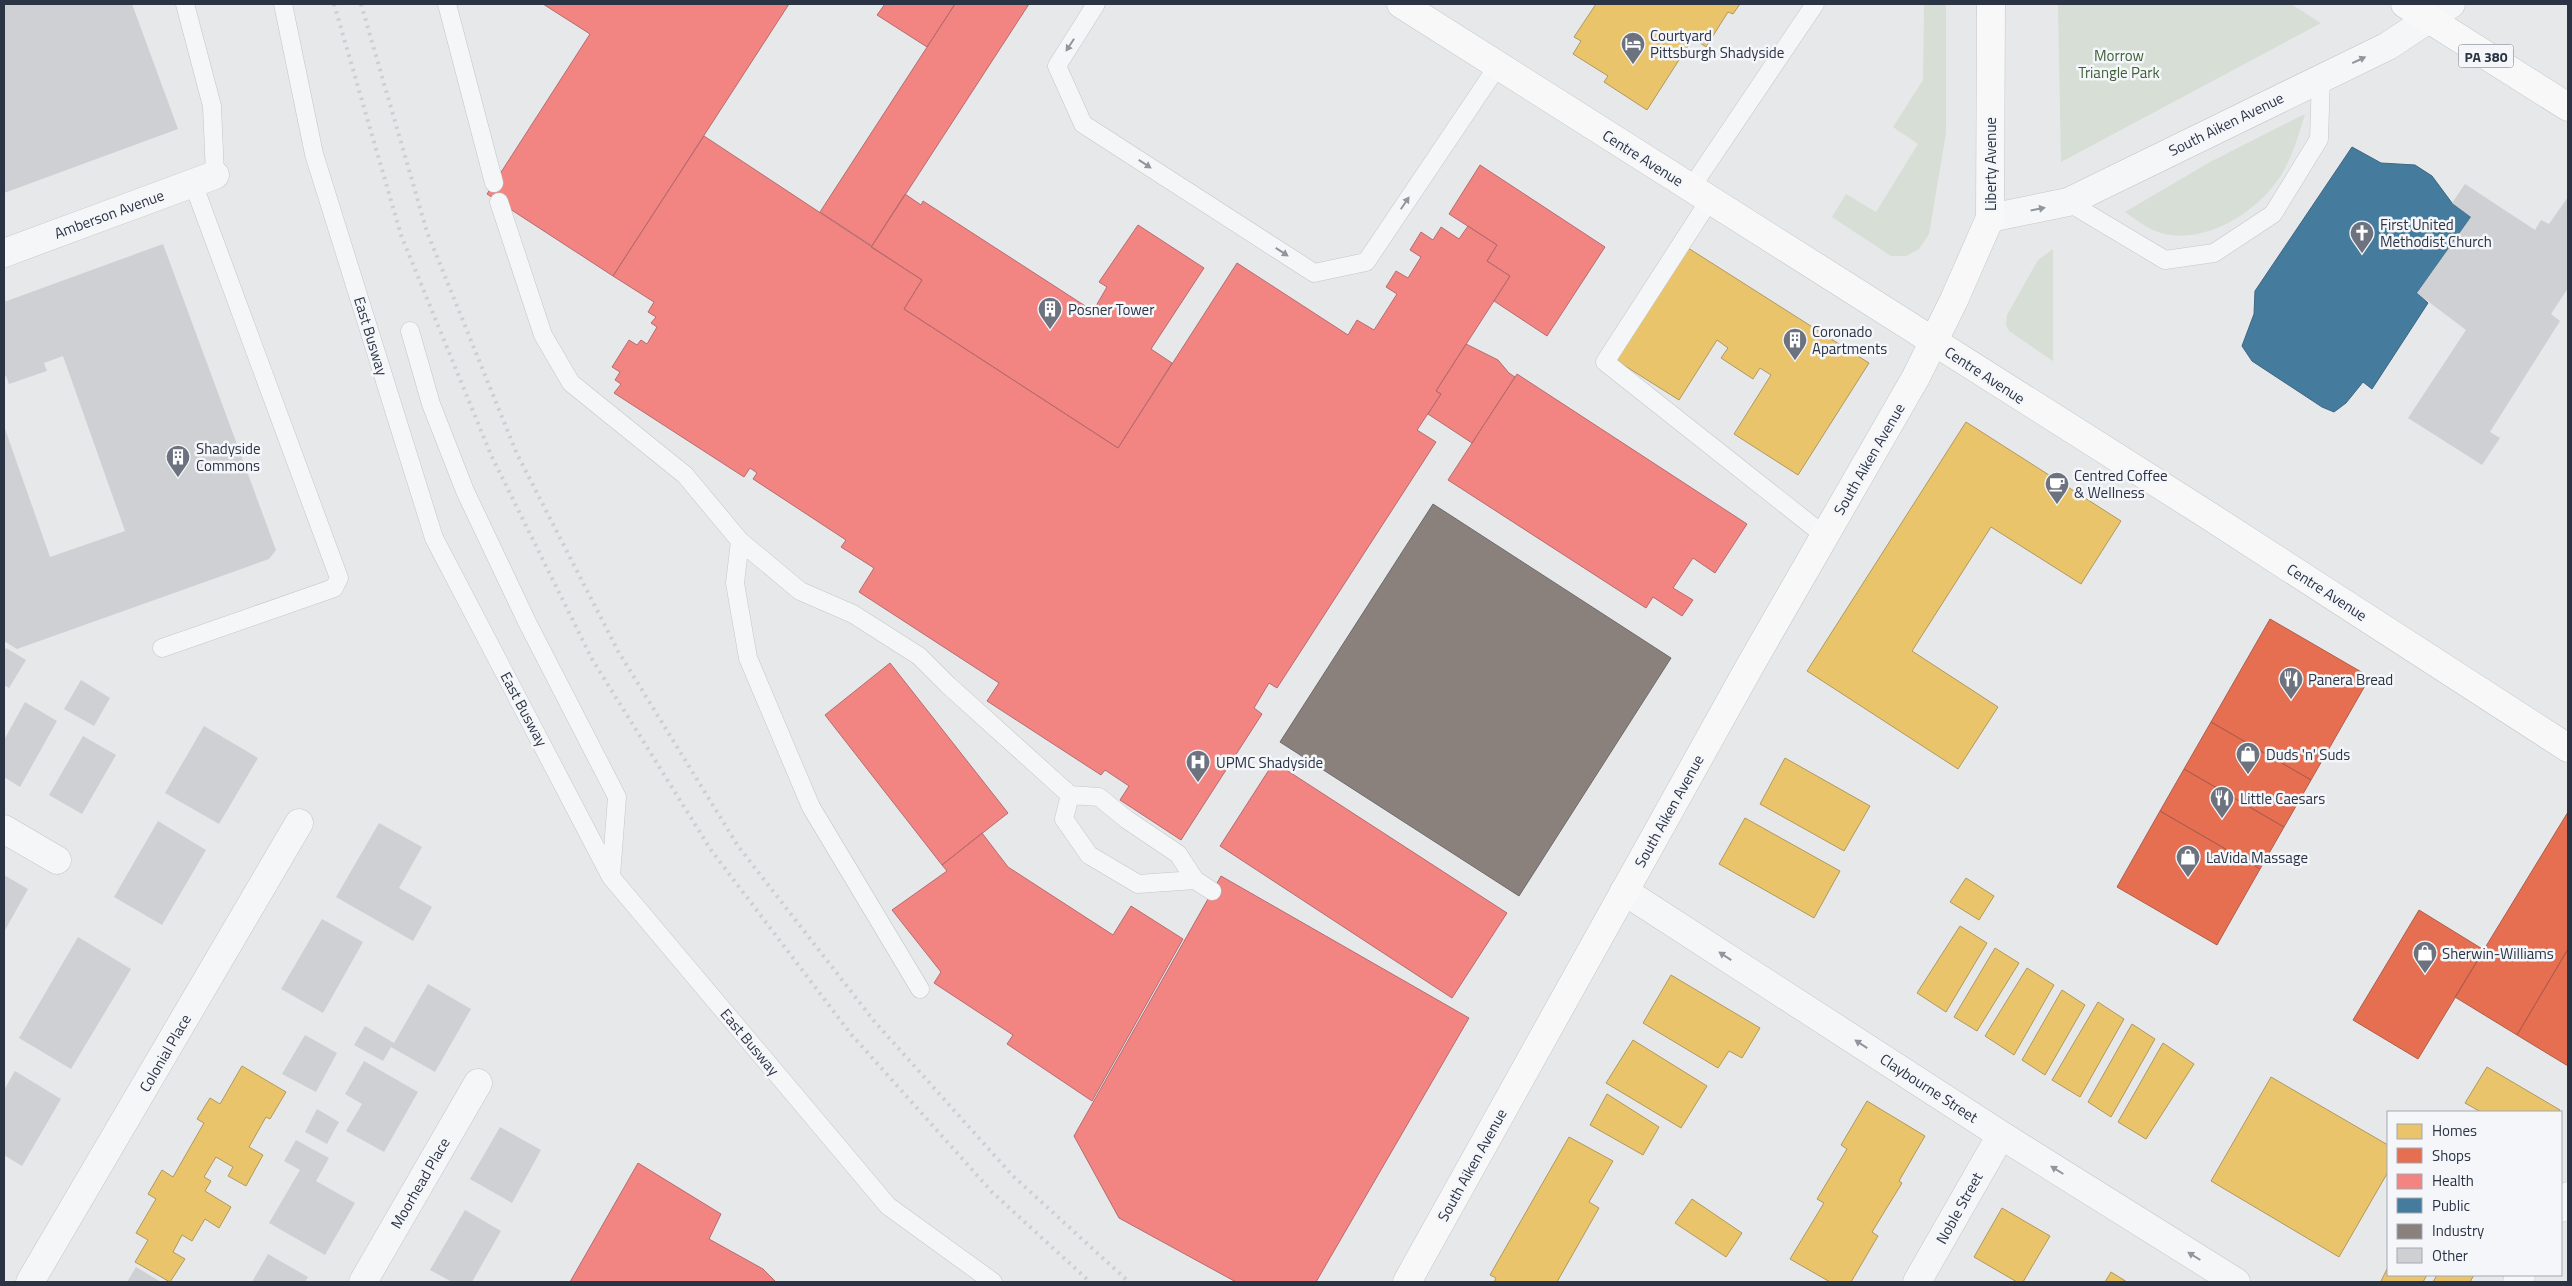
<svg xmlns="http://www.w3.org/2000/svg" width="2572" height="1286" viewBox="0 0 2572 1286" font-family="'Titillium Web',sans-serif">
  <style>
    .green { fill: #d6ded6 }
    .homes { fill: #e9c46a; stroke: #b0995f }
    .shops { fill: #e76f51; stroke: #af5d4d }
    .health { fill: #f28482; stroke: #b66c70 }
    .public { fill: #457b9d; stroke: #3d6683 }
    .industry { fill: #8a817c; stroke: #6e6a6c }
    .building { fill: #ced0d3 }
    .lines { fill: none; stroke-linecap: round; stroke-linejoin: round }
    .service-casing { stroke: #c4c6c8; stroke-width: 19 }
    .minor-casing { stroke: #c4c6c8; stroke-width: 29 }
    .secondary-casing { stroke: #c4c6c8; stroke-width: 29 }
    .primary-casing { stroke: #c2c5c8; stroke-width: 29 }
    .service { stroke: #f5f6f7; stroke-width: 18 }
    .minor { stroke: #f5f6f7; stroke-width: 28 }
    .secondary { stroke: #f8f8f8; stroke-width: 28 }
    .primary { stroke: #f8f8f8; stroke-width: 28 }
    .rail { stroke: #cecfd2; stroke-width: 4; stroke-dasharray: 2.5 5; stroke-linecap: butt }
    .oneway { fill: #90959e }
    .labels { text-anchor: middle; dominant-baseline: central; stroke-width: 5; stroke-linejoin: round; paint-order: stroke }
    .shield { fill: #f4f6f9; stroke: #676e7b; stroke-width: 1 }
    .shield-label { font-size: 14px; font-weight: bold; fill: #2b3445 }
    .poi-label { font-size: 15px; fill: #2b3445; stroke: #f4f6f9; text-anchor: start }
    .park-label { font-size: 15px; fill: #3f6138; stroke: #f4f6f9 }
    .street-label { font-size: 15px; fill: #2b3445; stroke: #f4f6f9 }
  </style>
  <rect width="100%" height="100%" fill="#e6e8ea"/>
  <path class="green" d="M 1924,4 L 1946,4 L 1946,133 L 1929,234 L 1919,249 L 1906,256 L 1891,256 L 1832,217 L 1846,194 L 1876,212 L 1918,144 L 1893,127 L 1923,80 Z
    M 2058,4 L 2291,4 L 2321,23 L 2061,162 Z
    M 2305,114 C 2299,134 2293,154 2283,172 C 2261,210 2206,246 2161,233 C 2148,229 2136,220 2125,212 L 2210,162 Z
    M 2053,249 L 2053,361 L 2009,331 L 2006,325 L 2007,315 L 2038,260 Z"/>
  <path class="homes" d="M 1596,4 L 1740,4 L 1733,14 L 1728,12 L 1706,47 L 1693,38 L 1647,110 L 1604,82 L 1608,76 L 1573,54 L 1581,41 L 1574,37 Z
    M 1685,246 L 1869,363 L 1798,475 L 1734,434 L 1771,375 L 1760,368 L 1753,379 L 1721,358 L 1728,348 L 1717,340 L 1679,400 L 1614,359 Z
    M 1966,422 L 2121,521 L 2081,584 L 1991,527 L 1912,651 L 1998,707 L 1958,769 L 1807,671 Z
    M 1785,758 L 1870,806 L 1844,851 L 1760,804 Z
    M 1745,818 L 1840,871 L 1814,918 L 1719,864 Z
    M 1966,878 L 1994,896 L 1979,920 L 1950,902 Z
    M 1960,926 L 1987,943 L 1946,1012 L 1917,993 Z
    M 1995,948 L 2019,963 L 1977,1031 L 1954,1017 Z
    M 2027,968 L 2054,985 L 2014,1055 L 1985,1036 Z
    M 1671,975 L 1760,1028 L 1742,1058 L 1729,1051 L 1718,1068 L 1643,1023 Z
    M 2062,990 L 2085,1005 L 2045,1075 L 2022,1060 Z
    M 2098,1002 L 2124,1019 L 2080,1097 L 2052,1080 Z
    M 2132,1024 L 2155,1039 L 2111,1117 L 2088,1102 Z
    M 1633,1040 L 1707,1086 L 1681,1128 L 1606,1083 Z
    M 2163,1043 L 2194,1064 L 2146,1139 L 2118,1122 Z
    M 242,1066 L 286,1092 L 270,1119 L 266,1117 L 249,1147 L 263,1155 L 246,1186 L 228,1176 L 233,1167 L 216,1157 L 204,1177 L 211,1181 L 205,1191 L 231,1207 L 219,1228 L 205,1219 L 192,1241 L 182,1235 L 173,1252 L 185,1259 L 170,1282 L 135,1262 L 148,1240 L 136,1233 L 156,1199 L 148,1194 L 162,1170 L 173,1177 L 204,1123 L 197,1119 L 210,1098 L 220,1104 Z
    M 2487,1067 L 2560,1110 L 2559,1112 L 2481,1112 L 2465,1103 Z
    M 2271,1077 L 2388,1145 L 2388,1172 L 2339,1257 L 2211,1181 Z
    M 1607,1094 L 1659,1127 L 1643,1155 L 1590,1125 Z
    M 1867,1101 L 1925,1136 L 1899,1181 L 1902,1183 L 1872,1232 L 1878,1236 L 1851,1282 L 1830,1282 L 1790,1259 L 1824,1203 L 1817,1199 L 1847,1149 L 1841,1145 Z
    M 1569,1137 L 1613,1161 L 1589,1202 L 1599,1208 L 1557,1282 L 1494,1282 L 1496,1278 L 1490,1275 Z
    M 1692,1199 L 1742,1233 L 1726,1257 L 1675,1223 Z
    M 2002,1208 L 2050,1236 L 2023,1282 L 2017,1282 L 1974,1257 Z
    M 2388,1267 L 2388,1275 L 2427,1275 L 2423,1282 L 2383,1282 L 2381,1281 Z
    M 2111,1272 L 2127,1282 L 2105,1282 Z
    M 2437,1275 L 2474,1275 L 2470,1282 L 2433,1282 Z"/>
  <path class="shops" d="M 2270,619 L 2370,677 L 2311,780 L 2211,722 Z
    M 2211,722 L 2311,780 L 2284,827 L 2184,769 Z
    M 2184,769 L 2284,827 L 2260,869 L 2160,811 Z
    M 2160,811 L 2260,869 L 2217,945 L 2117,887 Z
    M 2568,812 L 2568,949 L 2517,1035 L 2455,997 Z
    M 2419,910 L 2484,950 L 2418,1059 L 2353,1020 Z
    M 2568,949 L 2568,1066 L 2517,1035 Z"/>
  <path class="health" d="M 543,4 L 789,4 L 613,276 L 487,194 L 590,34 Z
    M 885,4 L 955,4 L 927,47 L 877,15 Z
    M 955,4 L 1029,4 L 872,246 L 820,212 Z
    M 704,136 L 922,280 L 904,309 L 1118,448 L 1237,263 L 1348,335 L 1357,320 L 1374,330 L 1397,294 L 1386,287 L 1396,271 L 1408,278 L 1421,257 L 1410,250 L 1421,232 L 1433,240 L 1441,227 L 1459,239 L 1468,226 L 1497,245 L 1487,261 L 1510,276 L 1436,391 L 1441,394 L 1417,430 L 1436,442 L 1277,688 L 1269,683 L 1254,708 L 1262,714 L 1181,840 L 1120,800 L 1129,786 L 1105,770 L 1101,775 L 987,701 L 999,683 L 859,592 L 874,568 L 841,547 L 846,540 L 753,479 L 757,473 L 750,468 L 744,477 L 614,393 L 621,384 L 615,380 L 620,372 L 612,367 L 629,340 L 637,345 L 641,340 L 647,344 L 657,327 L 651,323 L 656,317 L 648,312 L 654,302 L 613,276 Z
    M 1480,165 L 1605,247 L 1547,336 L 1494,301 L 1510,276 L 1487,261 L 1497,245 L 1449,214 Z
    M 905,194 L 921,205 L 923,201 L 1093,311 L 1107,287 L 1099,282 L 1138,225 L 1204,268 L 1151,349 L 1172,363 L 1118,448 L 904,309 L 922,280 L 871,247 Z
    M 1466,344 L 1498,360 L 1509,373 L 1515,377 L 1472,443 L 1428,414 L 1441,394 L 1436,391 Z
    M 1517,374 L 1747,524 L 1715,573 L 1693,558 L 1673,588 L 1693,600 L 1682,616 L 1653,597 L 1646,608 L 1448,480 Z
    M 890,663 L 1008,813 L 942,865 L 825,715 Z
    M 1274,762 L 1507,913 L 1452,998 L 1220,846 Z
    M 982,833 L 1008,867 L 1113,935 L 1131,906 L 1183,939 L 1092,1101 L 1007,1044 L 1013,1035 L 934,983 L 941,972 L 892,910 L 947,871 L 942,865 Z
    M 1221,876 L 1469,1018 L 1316,1282 L 1236,1282 L 1119,1218 L 1074,1136 Z
    M 638,1163 L 721,1214 L 709,1239 L 763,1269 L 776,1282 L 570,1282 Z"/>
  <path class="public" d="M 2352,147 L 2381,163 L 2415,165 L 2432,176 L 2452,203 L 2471,217 L 2417,293 L 2428,303 L 2372,389 L 2363,382 L 2346,403 L 2334,412 L 2322,407 L 2252,361 L 2242,346 L 2254,314 L 2255,291 Z"/>
  <path class="industry" d="M 1433,504 L 1671,658 L 1519,896 L 1280,742 Z"/>
  <path class="building" d="M 4,4 L 132,4 L 178,129 L 4,193 Z
    M 2465,184 L 2535,230 L 2541,220 L 2549,224 L 2568,197 L 2568,288 L 2551,314 L 2560,321 L 2490,432 L 2500,438 L 2482,465 L 2408,418 L 2466,330 L 2417,293 L 2471,217 L 2452,203 Z
    M 163,244 L 276,550 L 269,559 L 17,649 L 4,641 L 4,426 L 50,557 L 125,531 L 63,356 L 44,363 L 47,371 L 9,384 L 6,376 L 4,377 L 4,302 Z
    M 6,648 L 26,660 L 9,688 L 4,685 L 4,653 Z
    M 81,680 L 110,698 L 94,726 L 64,709 Z
    M 25,702 L 57,721 L 20,787 L 4,777 L 4,740 Z
    M 204,726 L 258,758 L 219,824 L 165,793 Z
    M 83,736 L 116,755 L 82,814 L 49,795 Z
    M 158,821 L 206,850 L 162,925 L 114,897 Z
    M 379,823 L 422,847 L 399,888 L 432,907 L 413,941 L 336,897 Z
    M 4,875 L 28,889 L 4,932 Z
    M 322,919 L 363,942 L 323,1013 L 281,989 Z
    M 78,937 L 131,969 L 71,1069 L 19,1038 Z
    M 428,984 L 471,1009 L 435,1072 L 391,1047 L 383,1061 L 354,1045 L 365,1026 L 394,1043 Z
    M 305,1035 L 337,1053 L 316,1092 L 282,1074 Z
    M 364,1061 L 418,1092 L 384,1152 L 346,1131 L 362,1104 L 345,1094 Z
    M 15,1071 L 61,1099 L 22,1166 L 4,1155 L 4,1090 Z
    M 317,1109 L 339,1122 L 327,1144 L 305,1132 Z
    M 500,1127 L 541,1150 L 512,1203 L 470,1179 Z
    M 296,1140 L 329,1158 L 316,1181 L 355,1203 L 325,1255 L 269,1223 L 300,1170 L 284,1161 Z
    M 465,1210 L 501,1231 L 472,1282 L 452,1282 L 430,1270 Z
    M 268,1254 L 308,1277 L 305,1282 L 252,1282 Z
    M 136,1267 L 161,1282 L 127,1282 Z"/>
  <g class="lines">
    <defs>
      <path id="service" d="M 185,4 L 212,106 L 215,175
        M 283,4 L 314,154 L 434,538 L 611,877 L 888,1206 L 993,1282
        M 447,4 L 494,183
        M 1096,4 L 1057,66 L 1083,124 L 1314,273 L 1366,262 L 1497,67
        M 1691,188 L 1815,4
        M 1709,201 L 1605,362 L 1825,536
        M 499,202 L 543,335 L 571,383 L 685,475 L 740,541 L 800,591 L 853,614 L 919,656 L 948,685 L 1070,795
        M 2068,202 L 2165,260 L 2214,253 L 2273,214 L 2319,139 L 2321,78
        M 410,331 L 431,404 L 465,491 L 528,624 L 617,797 L 611,876
        M 740,541 L 735,583 L 748,658 L 811,807 L 920,989
        M 162,648 L 334,588 L 339,578 L 193,183
        M 1195,880 L 1138,884 L 1089,855 L 1064,819 L 1070,795 L 1099,797 L 1126,819 L 1178,854 L 1195,880 L 1212,891"/>
      <path id="minor" d="M 1990,218 L 2068,202 L 2388,46 L 2451,4
        M 4,253 L 215,175
        M 4,829 L 57,860
        M 1624,891 L 2001,1135 L 2236,1282
        M 2561,1208 L 2568,1196
        M 30,1282 L 299,823
        M 363,1282 L 478,1083
        M 1917,1282 L 2001,1135
        M 2517,1282 L 2521,1275"/>
      <path id="secondary" d="M 1401,4 L 2203,512 L 2568,748
        M 1407,1282 L 1751,664 L 1916,377 L 1954,300 L 1990,218 L 1991,4"/>
      <path id="primary" d="M 2405,4 L 2568,107"/>
    </defs>
    <use href="#service" class="service-casing"/>
    <use href="#minor" class="minor-casing"/>
    <use href="#secondary" class="secondary-casing"/>
    <use href="#primary" class="primary-casing"/>
    <use href="#service" class="service"/>
    <use href="#minor" class="minor"/>
    <use href="#secondary" class="secondary"/>
    <use href="#primary" class="primary"/>
    <path class="rail" d="M 334,4 L 401,235 L 491,455 L 592,659 L 711,850 L 850,1033 L 992,1192 L 1090,1282
      M 361,4 L 427,232 L 517,454 L 618,651 L 738,846 L 874,1021 L 1012,1175 L 1129,1282"/>
  </g>
  <defs><path id="oneway-solid" d="M-6-.8H1V-3.2L6.5 0L1 3.2V.8H-6Z" transform="scale(1.25)"/></defs>
  <g class="oneway">
    <use href="#oneway-solid" transform="translate(1070 45) rotate(123)"/>
    <use href="#oneway-solid" transform="translate(2359 60) rotate(-25)"/>
    <use href="#oneway-solid" transform="translate(1145 164) rotate(33)"/>
    <use href="#oneway-solid" transform="translate(1405 203) rotate(-56)"/>
    <use href="#oneway-solid" transform="translate(2038 209) rotate(-11)"/>
    <use href="#oneway-solid" transform="translate(1282 252) rotate(33)"/>
    <use href="#oneway-solid" transform="translate(1725 956) rotate(-147)"/>
    <use href="#oneway-solid" transform="translate(1861 1044) rotate(-147)"/>
    <use href="#oneway-solid" transform="translate(2057 1170) rotate(-148)"/>
    <use href="#oneway-solid" transform="translate(2194 1256) rotate(-148)"/>
  </g>
  <defs>
    <symbol id="hotel-pin" viewBox="-11 -11 22 30"><path d="M0 17L-7.5 6A9.5 9.5 0 1 1 7.5 6Z" fill="#6c737f" stroke="#f4f6f9"/><path d="M-6-4.5h1.5V1H6V5H4.5V3h-9V5H-6ZM-4 0a1.8 1.8 0 1 1 3.6 0ZM.5 0V-2.5h3Q6-2.5 6 0Z" fill="#fff"/></symbol>
    <symbol id="church-pin" viewBox="-11 -11 22 30"><path d="M0 17L-7.5 6A9.5 9.5 0 1 1 7.5 6Z" fill="#6c737f" stroke="#f4f6f9"/><path d="M-1.2-6h2.4v3.5h3.3v2.4h-3.3V6h-2.4V-.1h-3.3v-2.4h3.3Z" fill="#fff"/></symbol>
    <symbol id="building-pin" viewBox="-11 -11 22 30"><path d="M0 17L-7.5 6A9.5 9.5 0 1 1 7.5 6Z" fill="#6c737f" stroke="#f4f6f9"/><path d="M-4-6H4V6H1V3H-1V6H-4ZM-2.5-4.3h1.7v1.8h-1.7ZM.8-4.3h1.7v1.8H.8ZM-2.5-1h1.7V.8h-1.7ZM.8-1h1.7V.8H.8Z" fill="#fff"/></symbol>
    <symbol id="cafe-pin" viewBox="-11 -11 22 30"><path d="M0 17L-7.5 6A9.5 9.5 0 1 1 7.5 6Z" fill="#6c737f" stroke="#f4f6f9"/><path d="M-5.5-4.5H6V0H3Q3 3.5 0 3.5H-2.5Q-5.5 3.5-5.5 0ZM3-3.2v2h1.7v-2ZM-6 4.5H4V6H-6Z" fill="#fff"/></symbol>
    <symbol id="restaurant-pin" viewBox="-11 -11 22 30"><path d="M0 17L-7.5 6A9.5 9.5 0 1 1 7.5 6Z" fill="#6c737f" stroke="#f4f6f9"/><path d="M-5-6h1v4h1v-4h1v4h1v-4h1v5L-1.5 .5V6h-2V.5L-5-1ZM5-6V6H3V1.5H1.5Q1.5-4 5-6Z" fill="#fff"/></symbol>
    <symbol id="shop-pin" viewBox="-11 -11 22 30"><path d="M0 17L-7.5 6A9.5 9.5 0 1 1 7.5 6Z" fill="#6c737f" stroke="#f4f6f9"/><path d="M-5-2.5h2.3a2.7 3.5 0 0 1 5.4 0H5L5.5 6h-11ZM-1.5-2.5h3a1.5 2.3 0 0 0-3 0Z" fill="#fff"/></symbol>
    <symbol id="hospital-pin" viewBox="-11 -11 22 30"><path d="M0 17L-7.5 6A9.5 9.5 0 1 1 7.5 6Z" fill="#6c737f" stroke="#f4f6f9"/><path d="M-5-5h3v3.5h4V-5h3V5h-3V1.5h-4V5h-3Z" fill="#fff"/></symbol>
  </defs>
  <g fill-rule="evenodd">
    <use href="#hotel-pin" x="1619" y="30" width="28" height="38"/>
    <use href="#church-pin" x="2348" y="219" width="28" height="38"/>
    <use href="#building-pin" x="1036" y="295" width="28" height="38"/>
    <use href="#building-pin" x="1781" y="326" width="28" height="38"/>
    <use href="#building-pin" x="164" y="443" width="28" height="38"/>
    <use href="#cafe-pin" x="2043" y="470" width="28" height="38"/>
    <use href="#restaurant-pin" x="2277" y="665" width="28" height="38"/>
    <use href="#shop-pin" x="2234" y="740" width="28" height="38"/>
    <use href="#hospital-pin" x="1184" y="748" width="28" height="38"/>
    <use href="#restaurant-pin" x="2208" y="784" width="28" height="38"/>
    <use href="#shop-pin" x="2174" y="843" width="28" height="38"/>
    <use href="#shop-pin" x="2411" y="939" width="28" height="38"/>
  </g>
  <g class="labels">
    <rect class="shield" x="2458.5" y="44.5" width="55" height="23" rx="4"/>
    <g class="shield-label">
      <text x="2486" y="56">PA 380</text>
    </g>
    <g class="poi-label">
      <text x="1650" y="35">Courtyard<tspan x="1650" dy="17">Pittsburgh Shadyside</tspan></text>
      <text x="2380" y="224">First United<tspan x="2380" dy="17">Methodist Church</tspan></text>
      <text x="1068" y="309">Posner Tower</text>
      <text x="1812" y="331">Coronado<tspan x="1812" dy="17">Apartments</tspan></text>
      <text x="196" y="448">Shadyside<tspan x="196" dy="17">Commons</tspan></text>
      <text x="2074" y="475">Centred Coffee<tspan x="2074" dy="17">&amp; Wellness</tspan></text>
      <text x="2308" y="679">Panera Bread</text>
      <text x="2266" y="754">Duds 'n' Suds</text>
      <text x="1216" y="762">UPMC Shadyside</text>
      <text x="2240" y="798">Little Caesars</text>
      <text x="2206" y="857">LaVida Massage</text>
      <text x="2442" y="953">Sherwin-Williams</text>
    </g>
    <g class="park-label">
      <text x="2119" y="55">Morrow<tspan x="2119" dy="17">Triangle Park</tspan></text>
    </g>
    <g class="street-label">
      <text transform="translate(2226 124) rotate(-26)">South Aiken Avenue</text>
      <text transform="translate(1643 158) rotate(32)">Centre Avenue</text>
      <text transform="translate(1990 164) rotate(-90)">Liberty Avenue</text>
      <text transform="translate(109 214) rotate(-20)">Amberson Avenue</text>
      <text transform="translate(371 336) rotate(73)">East Busway</text>
      <text transform="translate(1985 375) rotate(33)">Centre Avenue</text>
      <text transform="translate(1869 459) rotate(-60)">South Aiken Avenue</text>
      <text transform="translate(2327 592) rotate(33)">Centre Avenue</text>
      <text transform="translate(524 709) rotate(62)">East Busway</text>
      <text transform="translate(1669 811) rotate(-61)">South Aiken Avenue</text>
      <text transform="translate(750 1042) rotate(50)">East Busway</text>
      <text transform="translate(165 1053) rotate(-60)">Colonial Place</text>
      <text transform="translate(1929 1088) rotate(33)">Claybourne Street</text>
      <text transform="translate(1472 1165) rotate(-61)">South Aiken Avenue</text>
      <text transform="translate(420 1183) rotate(-60)">Moorhead Place</text>
      <text transform="translate(1959 1208) rotate(-61)">Noble Street</text>
    </g>
  </g>
  <rect width="2572" height="1286" fill="none" stroke="#2b3445" stroke-width="10"/>
  <rect x="2387" y="1111" width="175" height="165" fill="#f4f6f9" stroke="#a4a8b1"/>
  <rect x="2397" y="1124" width="25" height="15" fill="#e9c46a" stroke="#a4a8b1"/>
  <text x="2432" y="1136" font-size="15" fill="#2b3445">Homes</text>
  <rect x="2397" y="1148" width="25" height="15" fill="#e76f51" stroke="#a4a8b1"/>
  <text x="2432" y="1161" font-size="15" fill="#2b3445">Shops</text>
  <rect x="2397" y="1174" width="25" height="15" fill="#f28482" stroke="#a4a8b1"/>
  <text x="2432" y="1186" font-size="15" fill="#2b3445">Health</text>
  <rect x="2397" y="1198" width="25" height="15" fill="#457b9d" stroke="#a4a8b1"/>
  <text x="2432" y="1211" font-size="15" fill="#2b3445">Public</text>
  <rect x="2397" y="1224" width="25" height="15" fill="#8a817c" stroke="#a4a8b1"/>
  <text x="2432" y="1236" font-size="15" fill="#2b3445">Industry</text>
  <rect x="2397" y="1248" width="25" height="15" fill="#ced0d3" stroke="#a4a8b1"/>
  <text x="2432" y="1261" font-size="15" fill="#2b3445">Other</text>
</svg>
